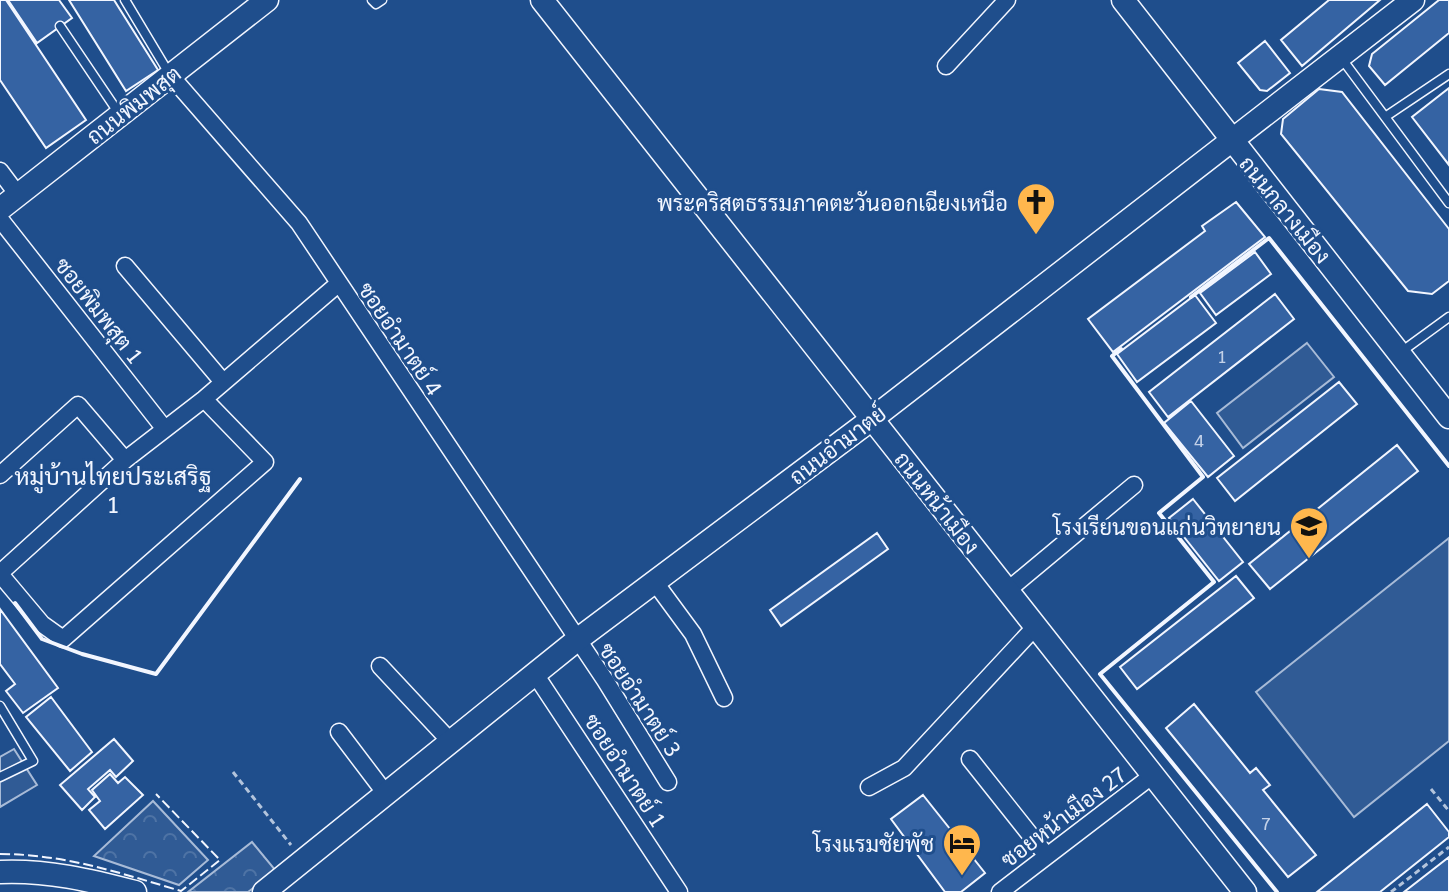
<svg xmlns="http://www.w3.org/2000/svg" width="1449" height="892" viewBox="0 0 1449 892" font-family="Georgia,Sarabun,serif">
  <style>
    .forest { fill: url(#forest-crowns); stroke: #a8bbd7; stroke-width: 2 }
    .pitch { fill: #305b95; stroke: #a8bbd7; stroke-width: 2 }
    .building { fill: #3563a3; stroke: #f2f6ff; stroke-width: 2 }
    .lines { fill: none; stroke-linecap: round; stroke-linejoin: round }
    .lane-casing { stroke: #f2f6ff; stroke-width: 11 }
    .street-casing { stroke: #f2f6ff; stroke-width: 19 }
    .secondary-casing { stroke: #f2f6ff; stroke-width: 25 }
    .path { stroke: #b3c4dc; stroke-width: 3; stroke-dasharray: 6 4; stroke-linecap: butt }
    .lane { stroke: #1f4e8c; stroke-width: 8 }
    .street { stroke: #1f4e8c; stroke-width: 16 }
    .secondary { stroke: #1f4e8c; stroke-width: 22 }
    .fence { stroke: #f2f6ff; stroke-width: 2; stroke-dasharray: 10 4; stroke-linecap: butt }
    .wall { stroke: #f2f6ff; stroke-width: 4 }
    .labels { text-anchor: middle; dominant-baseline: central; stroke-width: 6; stroke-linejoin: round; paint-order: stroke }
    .number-label { font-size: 18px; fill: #c3d1e8 }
    .street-label { font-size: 22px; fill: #f2f6ff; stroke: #1f4e8c }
    .poi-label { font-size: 22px; fill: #f2f6ff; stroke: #1f4e8c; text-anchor: end }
    .neighbourhood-label { font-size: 24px; fill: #f2f6ff; stroke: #1f4e8c }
  </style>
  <defs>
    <pattern id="forest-crowns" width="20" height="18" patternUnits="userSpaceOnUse" patternTransform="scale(2)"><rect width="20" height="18" fill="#305b95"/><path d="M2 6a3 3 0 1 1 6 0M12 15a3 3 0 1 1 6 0" fill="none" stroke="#4e73a5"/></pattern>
  </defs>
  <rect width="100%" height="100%" fill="#1f4e8c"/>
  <path class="forest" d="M 153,801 L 208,860 L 179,885 L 94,856 Z
    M 252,842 L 276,871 L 248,892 L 188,892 Z"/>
  <path class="pitch" d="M 1307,343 L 1334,377 L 1243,448 L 1217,413 Z
    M 1449,538 L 1449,741 L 1354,817 L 1256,692 Z
    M 14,749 L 37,785 L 0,807 L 0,757 Z"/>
  <path class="building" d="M 0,0 L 6,0 L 86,120 L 46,148 L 0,80 Z
    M 8,0 L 59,0 L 72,18 L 37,43 Z
    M 69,0 L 114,0 L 158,70 L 126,91 Z
    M 1329,0 L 1380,0 L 1302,66 L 1281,40 Z
    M 1439,0 L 1449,0 L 1449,33 L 1385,85 L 1369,66 L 1372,54 Z
    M 1265,41 L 1290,73 L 1267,91 L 1260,90 L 1238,63 Z
    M 1449,88 L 1449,165 L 1412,117 Z
    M 1319,89 L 1342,92 L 1449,229 L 1449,281 L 1432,294 L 1408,291 L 1281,134 L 1283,119 Z
    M 1236,202 L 1265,237 L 1113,352 L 1088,319 L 1205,231 L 1202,226 Z
    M 1255,252 L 1271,274 L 1216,315 L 1200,293 Z
    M 1275,294 L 1294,319 L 1168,417 L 1149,392 Z
    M 1195,295 L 1216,323 L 1137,382 L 1117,354 Z
    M 1339,382 L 1357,404 L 1235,501 L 1217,478 Z
    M 1191,401 L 1234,456 L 1208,477 L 1164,423 Z
    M 1397,445 L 1418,471 L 1270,589 L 1249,564 Z
    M 1193,499 L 1243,562 L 1219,581 L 1169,518 Z
    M 877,533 L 888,549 L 781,626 L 770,610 Z
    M 1236,576 L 1254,598 L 1137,689 L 1120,667 Z
    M 0,609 L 58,688 L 23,713 L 6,691 L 15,684 L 0,664 Z
    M 51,697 L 92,752 L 70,771 L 26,717 Z
    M 1194,704 L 1250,773 L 1256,768 L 1270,785 L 1263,790 L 1316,855 L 1288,877 L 1166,728 Z
    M 114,739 L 133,761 L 116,777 L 110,770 L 88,789 L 95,797 L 82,810 L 60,785 Z
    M 110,774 L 118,783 L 125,777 L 143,795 L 105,829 L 89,810 L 100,801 L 92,790 Z
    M 923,795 L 985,873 L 961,892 L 945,892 L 891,819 Z
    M 1427,804 L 1449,832 L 1449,837 L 1380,892 L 1317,892 Z
    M 1449,857 L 1449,892 L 1404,892 Z"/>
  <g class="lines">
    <defs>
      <path id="lane" d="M 125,0 L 170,75
        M 372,0 L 376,4 L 382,0
        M 60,26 L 118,112
        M 1342,59 L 1449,203
        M 1385,117 L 1449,74
        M 1401,352 L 1449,317
        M 0,706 L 33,761 L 0,777"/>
      <path id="street" d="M 946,66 L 1007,0
        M 170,75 L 299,223 L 605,680 L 668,782
        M 0,171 L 18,195
        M 0,219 L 164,428
        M 125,266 L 223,382
        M 0,475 L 78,405 L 125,460
        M 0,573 L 125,460 L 204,399 L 338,284
        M 0,574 L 42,624 L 63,639 L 265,462 L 204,399
        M 654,581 L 693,634 L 724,698
        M 1008,590 L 1134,485
        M 380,666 L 451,742
        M 535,674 L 679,892
        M 339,732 L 386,794
        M 970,759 L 1047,856
        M 869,787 L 904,768 L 1036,626
        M 1000,892 L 1153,775"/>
      <path id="secondary" d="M 542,0 L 1245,892
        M 1123,0 L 1449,417
        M 0,209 L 267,0
        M 0,872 C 47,870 90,880 135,892
        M 264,892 L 577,640 L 872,419 L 1413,0"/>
    </defs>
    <use href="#lane" class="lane-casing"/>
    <use href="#street" class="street-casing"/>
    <use href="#secondary" class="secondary-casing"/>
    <path class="path" d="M 233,772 L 291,845
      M 1431,789 L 1449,811
      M 1391,892 L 1449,847"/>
    <use href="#lane" class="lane"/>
    <use href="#street" class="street"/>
    <use href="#secondary" class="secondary"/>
    <path class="fence" d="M 0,854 C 64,854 120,873 181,891 L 220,860 L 156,794"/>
    <path class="wall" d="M 1191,297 L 1269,238 L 1449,466
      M 1121,349 L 1112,356 L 1203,477 L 1159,513 L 1214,582 L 1100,674 L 1277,892
      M 15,603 L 42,639 L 82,654 L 156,674 L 300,479"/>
  </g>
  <defs>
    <symbol id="church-pin" viewBox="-11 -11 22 30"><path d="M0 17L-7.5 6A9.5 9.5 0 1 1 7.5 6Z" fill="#ffb74d" stroke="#1f4e8c"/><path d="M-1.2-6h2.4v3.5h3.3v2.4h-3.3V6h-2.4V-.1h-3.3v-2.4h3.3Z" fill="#111"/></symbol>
    <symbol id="school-pin" viewBox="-11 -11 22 30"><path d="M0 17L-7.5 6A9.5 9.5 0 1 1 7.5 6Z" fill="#ffb74d" stroke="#1f4e8c"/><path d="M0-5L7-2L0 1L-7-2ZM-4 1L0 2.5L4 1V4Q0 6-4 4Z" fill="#111"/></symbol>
    <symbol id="hotel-pin" viewBox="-11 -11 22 30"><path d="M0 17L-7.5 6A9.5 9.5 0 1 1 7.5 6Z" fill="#ffb74d" stroke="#1f4e8c"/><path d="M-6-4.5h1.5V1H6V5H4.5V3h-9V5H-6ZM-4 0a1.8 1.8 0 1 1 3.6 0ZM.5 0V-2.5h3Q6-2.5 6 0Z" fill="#111"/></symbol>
  </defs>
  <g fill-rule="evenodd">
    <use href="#church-pin" x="1014" y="180" width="44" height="60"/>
    <use href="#school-pin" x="1287" y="504" width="44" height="60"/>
    <use href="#hotel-pin" x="940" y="821" width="44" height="60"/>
  </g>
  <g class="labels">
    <g class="number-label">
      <text x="1222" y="355">1</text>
      <text x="1199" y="439">4</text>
      <text x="1266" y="822">7</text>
    </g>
    <g class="street-label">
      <text transform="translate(133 104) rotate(-38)">ถนนพิมพสุต</text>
      <text transform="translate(1286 209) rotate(51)">ถนนกลางเมือง</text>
      <text transform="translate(100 310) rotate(52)">ซอยพิมพสุต 1</text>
      <text transform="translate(401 338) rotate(56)">ซอยอำมาตย์ 4</text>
      <text transform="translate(837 444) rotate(-37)">ถนนอำมาตย์</text>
      <text transform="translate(938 502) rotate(52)">ถนนหน้าเมือง</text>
      <text transform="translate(641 699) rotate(57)">ซอยอำมาตย์ 3</text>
      <text transform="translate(626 770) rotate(57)">ซอยอำมาตย์ 1</text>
      <text transform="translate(1063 816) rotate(-37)">ซอยหน้าเมือง 27</text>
    </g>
    <g class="poi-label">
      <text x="1008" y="202">พระคริสตธรรมภาคตะวันออกเฉียงเหนือ</text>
      <text x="1281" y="526">โรงเรียนขอนแก่นวิทยายน</text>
      <text x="934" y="843">โรงแรมชัยพัช</text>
    </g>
    <g class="neighbourhood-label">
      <text x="113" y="475">หมู่บ้านไทยประเสริฐ<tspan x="113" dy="28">1</tspan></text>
    </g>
  </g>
</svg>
